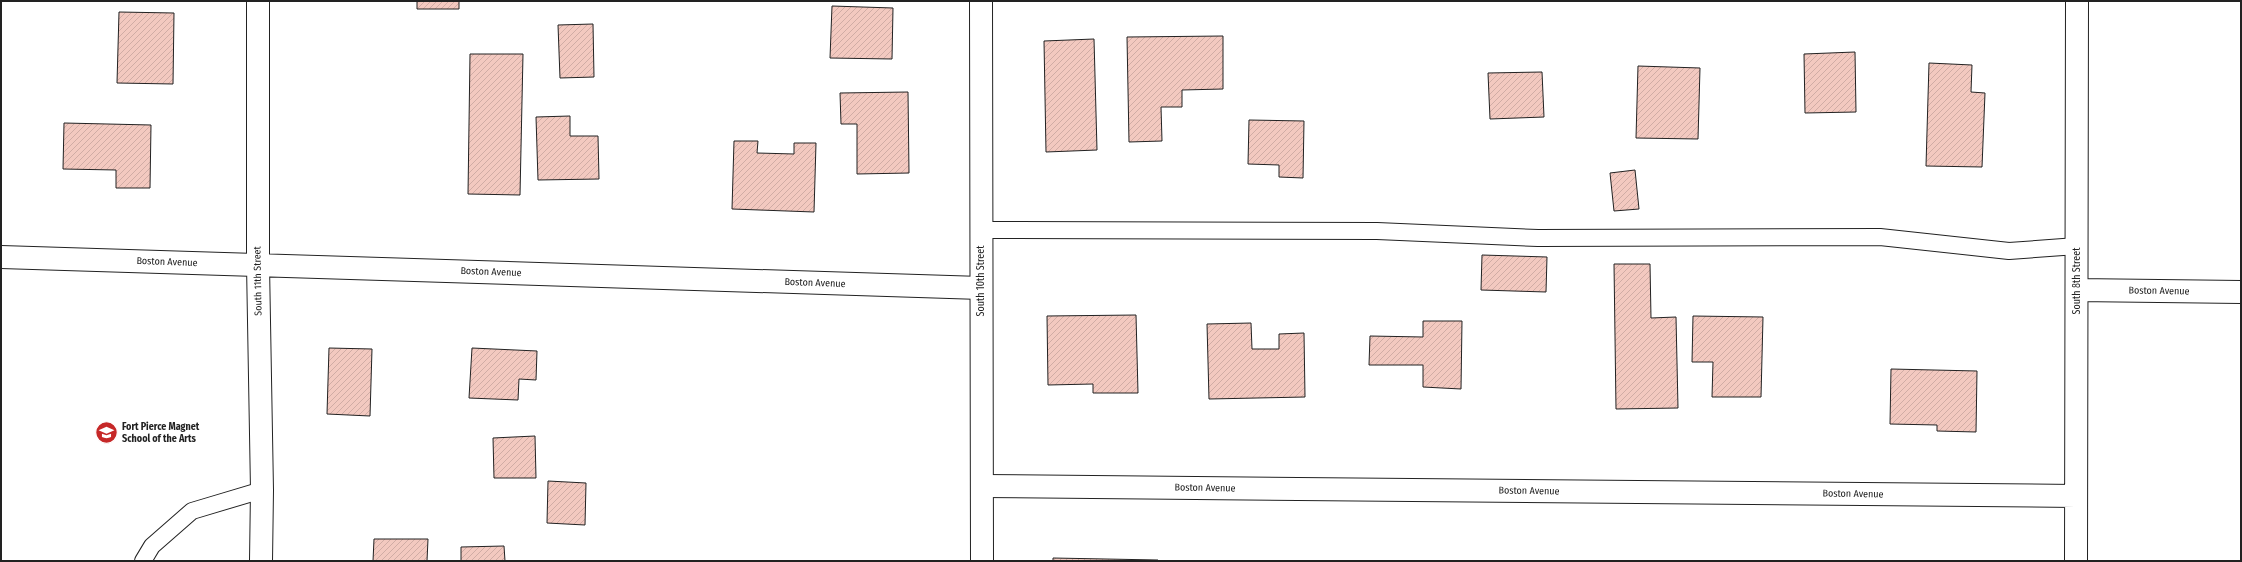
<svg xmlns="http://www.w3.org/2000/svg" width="2242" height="562" viewBox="0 0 2242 562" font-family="'Fira Sans Condensed',sans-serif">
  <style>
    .building { fill: url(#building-hatch); stroke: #222 }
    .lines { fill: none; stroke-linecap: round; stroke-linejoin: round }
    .lane-casing { stroke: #222; stroke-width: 18 }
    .street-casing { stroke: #222; stroke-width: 24 }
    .secondary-casing { stroke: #222; stroke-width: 24 }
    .lane { stroke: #fff; stroke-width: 16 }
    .street { stroke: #fff; stroke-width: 22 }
    .secondary { stroke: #fff; stroke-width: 22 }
    .labels { text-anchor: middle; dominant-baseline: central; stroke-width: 3; stroke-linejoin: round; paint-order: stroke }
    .street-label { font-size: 10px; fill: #222; stroke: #fff }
    .poi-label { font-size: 10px; font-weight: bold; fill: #222; stroke: #fff; text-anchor: start }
  </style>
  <defs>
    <pattern id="building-hatch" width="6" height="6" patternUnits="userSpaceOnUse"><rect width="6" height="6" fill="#f3c9c0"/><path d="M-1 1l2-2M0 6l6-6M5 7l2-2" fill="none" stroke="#d0aca5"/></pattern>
  </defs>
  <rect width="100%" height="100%" fill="#fff"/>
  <path class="building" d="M 417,1 L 459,1 L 459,9 L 417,9 Z
    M 832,6 L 893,8 L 892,59 L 830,58 Z
    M 119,12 L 174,13 L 173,84 L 117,83 Z
    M 593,24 L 594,77 L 560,78 L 558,25 Z
    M 1223,36 L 1223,89 L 1182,90 L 1182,107 L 1161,107 L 1162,141 L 1129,142 L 1127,37 Z
    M 1094,39 L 1097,150 L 1046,152 L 1044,41 Z
    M 1855,52 L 1856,112 L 1805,113 L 1804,54 Z
    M 470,54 L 523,54 L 520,195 L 468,194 Z
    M 1929,63 L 1972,65 L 1971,92 L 1985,93 L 1982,167 L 1926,166 Z
    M 1638,66 L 1700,68 L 1698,139 L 1636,138 Z
    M 1542,72 L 1544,117 L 1490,119 L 1488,73 Z
    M 908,92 L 909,173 L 857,174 L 857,124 L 841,124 L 840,93 Z
    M 570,116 L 570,136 L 598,136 L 599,179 L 538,180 L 536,117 Z
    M 1249,120 L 1304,121 L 1303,178 L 1279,177 L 1279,165 L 1248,164 Z
    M 64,123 L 151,125 L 150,188 L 116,188 L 116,170 L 63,169 Z
    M 734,141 L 758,141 L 757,153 L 794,154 L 794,143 L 816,143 L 814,212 L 732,209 Z
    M 1635,170 L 1639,209 L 1614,211 L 1610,173 Z
    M 1482,255 L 1547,257 L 1546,292 L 1481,290 Z
    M 1614,264 L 1650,264 L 1651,318 L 1676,317 L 1678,408 L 1616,409 Z
    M 1136,315 L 1138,393 L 1093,393 L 1093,384 L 1048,385 L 1047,316 Z
    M 1693,316 L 1763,317 L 1761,397 L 1712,397 L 1713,362 L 1692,362 Z
    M 1423,321 L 1462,321 L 1461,389 L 1423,387 L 1423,365 L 1369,365 L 1370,336 L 1423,337 Z
    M 1251,323 L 1252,349 L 1279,349 L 1279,334 L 1304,333 L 1305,397 L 1209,399 L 1207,324 Z
    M 329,348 L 372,349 L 370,416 L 327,414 Z
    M 472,348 L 537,351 L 536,380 L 519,379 L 518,400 L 469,398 Z
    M 1891,369 L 1977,371 L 1976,432 L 1937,431 L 1937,425 L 1890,424 Z
    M 535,436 L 536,478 L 494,478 L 493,438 Z
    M 548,481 L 586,483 L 585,525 L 547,523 Z
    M 374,539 L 428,539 L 427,561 L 373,561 Z
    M 504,546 L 505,561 L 461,561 L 461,547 Z
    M 1053,558 L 1158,560 L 1158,561 L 1053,561 Z"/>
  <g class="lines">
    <defs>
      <path id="lane" d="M 981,230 L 1377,231 L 1538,238 L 1880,237 L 2009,251 L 2077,246
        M 143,561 L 152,546 L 192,511 L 262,490"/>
      <path id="street" d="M 258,1 L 258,265 L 262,490 L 261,561
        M 1,257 L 981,288
        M 2077,290 L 2241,292
        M 982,486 L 2076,496
        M 2076,561 L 2077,1"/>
      <path id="secondary" d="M 981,1 L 982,561"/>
    </defs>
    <use href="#lane" class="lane-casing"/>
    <use href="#street" class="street-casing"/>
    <use href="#secondary" class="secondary-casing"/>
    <use href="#lane" class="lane"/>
    <use href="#street" class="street"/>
    <use href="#secondary" class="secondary"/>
  </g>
  <defs>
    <symbol id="school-disc" viewBox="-11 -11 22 22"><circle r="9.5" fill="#c62828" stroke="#fff"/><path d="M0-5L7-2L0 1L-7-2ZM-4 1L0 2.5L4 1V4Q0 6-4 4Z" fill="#fff"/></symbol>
  </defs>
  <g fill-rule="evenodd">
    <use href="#school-disc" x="94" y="420" width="25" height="25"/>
  </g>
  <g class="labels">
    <g class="street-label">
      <text transform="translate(167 262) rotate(2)">Boston Avenue</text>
      <text transform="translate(491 272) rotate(2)">Boston Avenue</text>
      <text transform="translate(258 281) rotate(-91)">South 11th Street</text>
      <text transform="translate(981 281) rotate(-90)">South 10th Street</text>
      <text transform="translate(2077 281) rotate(-90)">South 8th Street</text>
      <text transform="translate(815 283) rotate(2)">Boston Avenue</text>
      <text transform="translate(2159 291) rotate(1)">Boston Avenue</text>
      <text transform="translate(1205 488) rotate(1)">Boston Avenue</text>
      <text transform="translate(1529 491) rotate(1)">Boston Avenue</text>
      <text transform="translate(1853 494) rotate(1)">Boston Avenue</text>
    </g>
    <g class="poi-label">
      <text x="122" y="427">Fort Pierce Magnet<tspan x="122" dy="12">School of the Arts</tspan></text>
    </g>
  </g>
  <rect width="2242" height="562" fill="none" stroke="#222222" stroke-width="4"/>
</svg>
